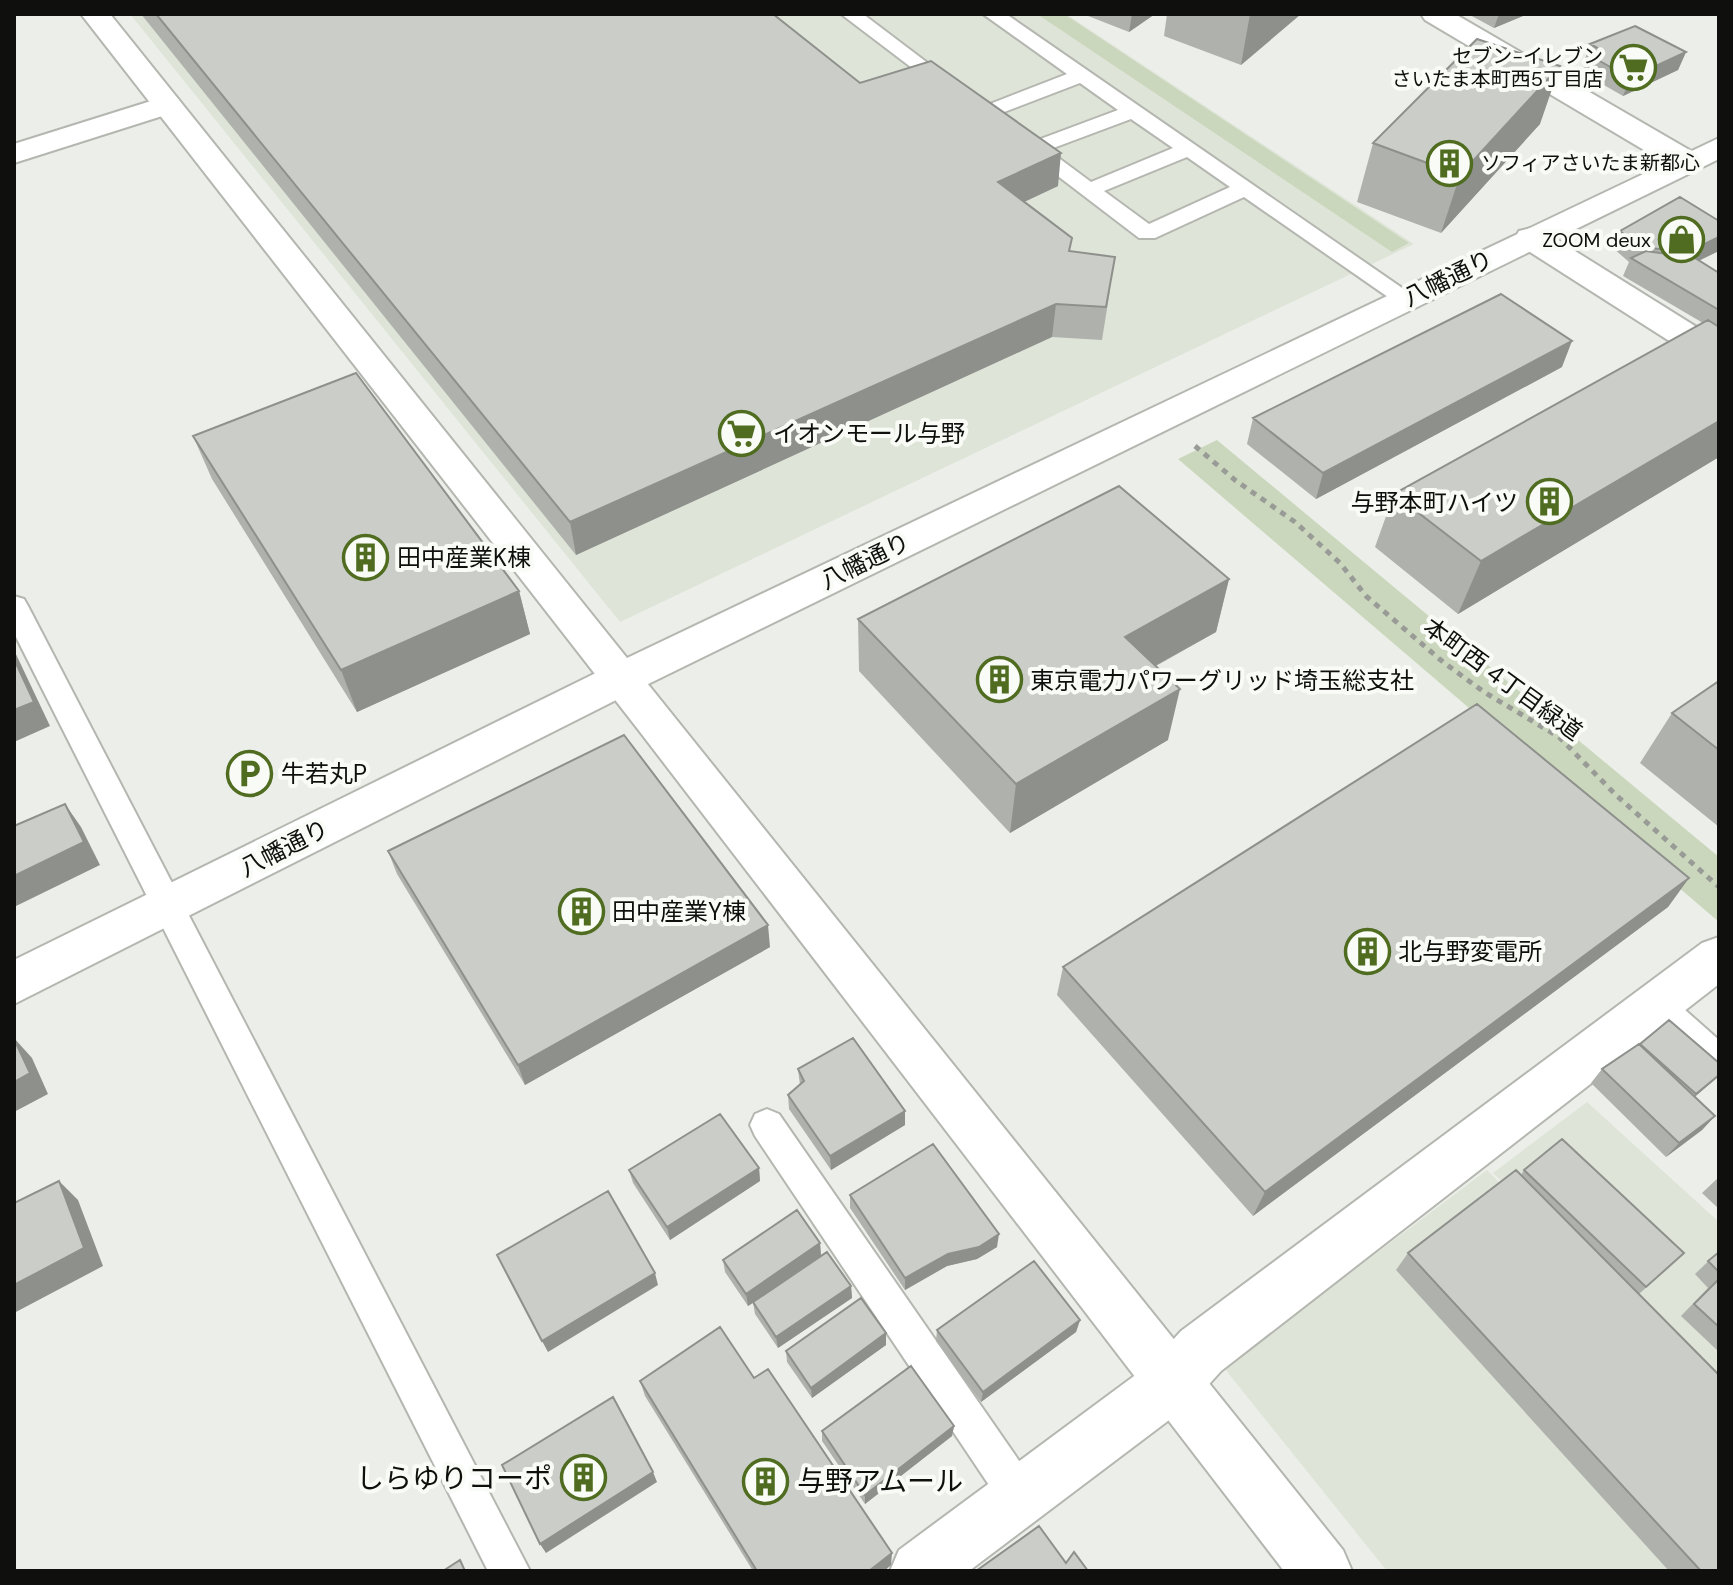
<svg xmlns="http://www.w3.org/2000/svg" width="1733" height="1585" viewBox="0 0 1733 1585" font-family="'DM Sans','Noto Sans JP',sans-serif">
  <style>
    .built { fill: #dee4d7 }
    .green { fill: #cbd7bd }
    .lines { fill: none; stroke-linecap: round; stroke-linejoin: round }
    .service-casing { stroke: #b4b6b0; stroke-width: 4 }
    .minor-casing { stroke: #b4b6b0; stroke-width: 4 }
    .tertiary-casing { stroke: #b4b6b0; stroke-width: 4 }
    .secondary-casing { stroke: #b4b6b0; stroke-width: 4 }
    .path { stroke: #989b96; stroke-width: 5; stroke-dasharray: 6 6; stroke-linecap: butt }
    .service { fill: #fff; fill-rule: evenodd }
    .minor { fill: #fff; fill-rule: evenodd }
    .tertiary { fill: #fff; fill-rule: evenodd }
    .secondary { fill: #fff; fill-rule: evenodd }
    .wall { fill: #afb1ac }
    .shaded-wall { fill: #8e908c }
    .building { fill: #cbcec8; stroke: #8e908c; stroke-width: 2 }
    .labels { text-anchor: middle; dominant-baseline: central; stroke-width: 8; stroke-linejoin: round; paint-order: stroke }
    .far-poi-label { font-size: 20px; fill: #0f100e; stroke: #f9fcf6; text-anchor: end }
    .street-label { font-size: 24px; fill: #0f100e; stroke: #f9fcf6 }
    .poi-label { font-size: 24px; fill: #0f100e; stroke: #f9fcf6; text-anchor: start }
    .near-poi-label { font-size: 28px; fill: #0f100e; stroke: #f9fcf6; text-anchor: end }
  </style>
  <rect width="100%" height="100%" fill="#ecefe9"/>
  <path class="built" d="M 130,14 L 1066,14 L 1414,244 L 620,622 Z
    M 1587,1102 L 1719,1222 L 1719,1374 L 1709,1383 L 1493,1173 Z
    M 1487,1170 L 1719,1405 L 1719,1571 L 1387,1571 L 1224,1368 Z"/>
  <path class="green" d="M 1037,14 L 1064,14 L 1409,243 L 1392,252 Z
    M 1217,440 L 1719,857 L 1719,922 L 1178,459 Z"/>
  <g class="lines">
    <defs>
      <path id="service" d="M 841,14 L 863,14 L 962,89 L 952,95 L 945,93 Z
        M 983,14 L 1006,14 L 1418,299 L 1414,304 L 1398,304 L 1244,197 L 1155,238 L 1139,238 L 1016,144 L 1026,138 L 1035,141 L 1118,110 L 1080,83 L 991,117 L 977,117 L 974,113 L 977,109 L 1067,74 ZM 1131,119 L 1173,148 L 1091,182 L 1048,150 ZM 1187,157 L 1230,187 L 1149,224 L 1104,191 Z
        M 14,596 L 24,599 L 28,606 L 530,1571 L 488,1571 L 14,633 Z
        M 1655,990 L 1667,994 L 1719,1040 L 1719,1076 L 1707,1072 L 1643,1014 L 1639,1004 L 1643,994 Z
        M 767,1109 L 779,1114 L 1033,1481 L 1039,1495 L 1033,1509 L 1019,1515 L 1005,1509 L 755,1136 L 750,1125 L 755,1114 Z"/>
      <path id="minor" d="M 1421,14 L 1455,14 L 1698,155 L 1703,162 L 1698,169 L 1687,171 L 1676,169 L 1425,20 Z
        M 167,96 L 178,99 L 182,105 L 178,111 L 14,163 L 14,144 Z
        M 1531,228 L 1543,231 L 1719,341 L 1719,368 L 1707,365 L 1519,245 L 1515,238 L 1519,231 Z
        M 1719,937 L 1719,984 L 1221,1371 L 1193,1402 L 969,1571 L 890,1571 L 899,1550 L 1153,1362 L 1181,1331 L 1702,943 Z"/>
      <path id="tertiary" d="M 81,14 L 110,14 L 1343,1550 L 1352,1571 L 1284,1571 L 637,728 Z"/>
      <path id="secondary" d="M 1719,138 L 1719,159 L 636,690 L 14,1004 L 14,960 L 606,668 Z"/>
    </defs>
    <use href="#service" class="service-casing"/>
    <use href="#minor" class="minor-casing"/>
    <use href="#tertiary" class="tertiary-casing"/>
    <use href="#secondary" class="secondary-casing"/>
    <path class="path" d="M 1195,446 L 1235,480 L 1295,522 L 1340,563 L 1366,596 L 1443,662 L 1484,692 L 1559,737 L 1616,795 L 1719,887"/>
    <use href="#service" class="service"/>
    <use href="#minor" class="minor"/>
    <use href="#tertiary" class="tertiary"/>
    <use href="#secondary" class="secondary"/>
  </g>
  <path class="wall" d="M 141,14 L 773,14 L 860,83 L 1058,186 L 1024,202 L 1070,251 L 1110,290 L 1102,340 L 1052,337 L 576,555 Z
    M 1083,14 L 1155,14 L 1129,32 Z
    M 1167,14 L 1301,14 L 1241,65 L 1164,36 Z
    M 1468,14 L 1528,14 L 1494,28 Z
    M 1590,44 L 1686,52 L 1678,70 L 1623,96 L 1583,73 L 1586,63 L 1584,62 Z
    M 1540,124 L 1441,233 L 1357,202 L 1373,143 Z
    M 1680,197 L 1699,261 L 1719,273 L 1719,457 L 1458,614 L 1375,547 L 1394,494 L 1703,323 L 1623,276 L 1629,262 L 1613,248 L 1620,231 Z
    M 1562,367 L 1316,499 L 1247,444 L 1253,418 Z
    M 193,436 L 519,591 L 530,634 L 357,712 L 212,479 Z
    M 1229,579 L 1216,632 L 1156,666 L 1168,740 L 1010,833 L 859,671 L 858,619 Z
    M 1719,681 L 1719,827 L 1640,763 L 1672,713 Z
    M 388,851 L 770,947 L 525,1085 L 397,874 Z
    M 1689,878 L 1668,907 L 1253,1216 L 1057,995 L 1063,967 Z
    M 1639,1044 L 1719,1063 L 1695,1097 L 1715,1116 L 1702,1130 L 1666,1157 L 1591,1083 L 1602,1069 Z
    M 798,1069 L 905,1125 L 831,1170 L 789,1109 L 788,1095 L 800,1085 Z
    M 759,1168 L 760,1181 L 670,1240 L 633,1183 L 629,1170 Z
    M 1524,1170 L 1684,1253 L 1639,1294 L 1719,1571 L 1669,1571 L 1396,1270 L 1408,1253 L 1521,1175 Z
    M 1719,1177 L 1719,1209 L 1702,1193 Z
    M 850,1195 L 997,1247 L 977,1259 L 947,1266 L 905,1290 L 850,1208 Z
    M 820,1243 L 821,1256 L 851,1286 L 852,1298 L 778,1348 L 755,1314 L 753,1303 L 748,1306 L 725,1272 L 723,1260 Z
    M 1719,1251 L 1719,1352 L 1681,1316 L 1708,1288 L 1695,1274 Z
    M 1080,1320 L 1076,1332 L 981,1402 L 936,1341 L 937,1330 Z
    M 886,1333 L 886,1345 L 812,1398 L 787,1362 L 786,1351 Z
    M 754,1378 L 891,1565 L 884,1571 L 753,1571 L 645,1396 L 640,1381 Z
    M 954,1426 L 952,1436 L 865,1504 L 822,1441 L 822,1431 Z"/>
  <path class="shaded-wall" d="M 1132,14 L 1155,14 L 1129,32 Z
    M 1250,14 L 1301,14 L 1241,65 Z
    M 1499,14 L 1528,14 L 1494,28 Z
    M 1686,52 L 1678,70 L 1623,96 L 1630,78 Z
    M 1560,66 L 1540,124 L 1441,233 L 1460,175 Z
    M 1061,153 L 1058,186 L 996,215 L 998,182 Z
    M 1719,237 L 1719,251 L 1680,270 L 1688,252 Z
    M 1056,304 L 1052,337 L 576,555 L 570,522 Z
    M 1572,341 L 1562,367 L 1316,499 L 1323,473 Z
    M 1719,421 L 1719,457 L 1458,614 L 1481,561 Z
    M 1229,579 L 1216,632 L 1115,688 L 1125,637 Z
    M 519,591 L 530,634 L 357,712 L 341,670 Z
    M 14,650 L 50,726 L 14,742 Z
    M 1180,689 L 1168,740 L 1010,833 L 1016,784 Z
    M 65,804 L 81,827 L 100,865 L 14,907 L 14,876 Z
    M 1689,878 L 1668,907 L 1253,1216 L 1265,1192 Z
    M 768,925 L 770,947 L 525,1085 L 518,1065 Z
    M 14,1038 L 32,1058 L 48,1094 L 14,1112 Z
    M 1719,1075 L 1719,1076 L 1690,1101 L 1696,1094 Z
    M 905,1111 L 905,1125 L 831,1170 L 830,1156 Z
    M 1715,1116 L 1702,1130 L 1666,1157 L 1679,1143 Z
    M 759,1168 L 760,1181 L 670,1240 L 667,1227 Z
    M 59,1181 L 78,1200 L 103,1266 L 14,1313 L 14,1285 Z
    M 999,1234 L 997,1247 L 977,1259 L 947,1266 L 905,1290 L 905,1278 L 948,1254 Z
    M 820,1243 L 821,1256 L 748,1306 L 746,1294 Z
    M 655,1273 L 658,1285 L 548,1352 L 542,1341 Z
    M 851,1286 L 852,1298 L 778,1348 L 776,1337 Z
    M 1080,1320 L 1076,1332 L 981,1402 L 983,1392 Z
    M 886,1333 L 886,1345 L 812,1398 L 811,1388 Z
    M 954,1426 L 952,1436 L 865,1504 L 865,1495 Z
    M 653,1472 L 657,1482 L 546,1553 L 540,1544 Z
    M 892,1553 L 891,1565 L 884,1571 L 869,1571 Z"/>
  <path class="building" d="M 156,14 L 773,14 L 860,83 L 931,61 L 1061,153 L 998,182 L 1072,238 L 1069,251 L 1115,257 L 1106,307 L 1056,304 L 570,522 Z
    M 1635,26 L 1686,52 L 1630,78 L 1589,55 L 1601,50 L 1590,44 Z
    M 1477,39 L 1560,66 L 1460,175 L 1373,143 Z
    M 1680,197 L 1719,221 L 1719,237 L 1688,252 L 1641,247 L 1620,231 Z
    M 1646,251 L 1695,258 L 1719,273 L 1719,310 L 1631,258 Z
    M 1501,294 L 1572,341 L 1323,473 L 1253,418 Z
    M 1708,320 L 1719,327 L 1719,421 L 1481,561 L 1394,494 Z
    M 356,373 L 519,591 L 341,670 L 193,436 Z
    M 1119,486 L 1229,579 L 1125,637 L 1180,689 L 1016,784 L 858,619 Z
    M 14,659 L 34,702 L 14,710 Z
    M 1719,681 L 1719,750 L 1672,713 Z
    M 1477,704 L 1689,878 L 1265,1192 L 1063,967 Z
    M 624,735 L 768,925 L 518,1065 L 388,851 Z
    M 65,804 L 84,842 L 14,876 L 14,826 Z
    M 1669,1020 L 1719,1063 L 1719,1075 L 1696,1094 L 1640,1044 Z
    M 853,1038 L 905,1111 L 830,1156 L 788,1095 L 804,1081 L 798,1069 Z
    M 14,1039 L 30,1073 L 14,1082 Z
    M 1639,1044 L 1715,1116 L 1679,1143 L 1602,1069 Z
    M 720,1114 L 759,1168 L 667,1227 L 629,1170 Z
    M 1562,1139 L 1684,1253 L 1646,1287 L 1524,1170 Z
    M 933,1144 L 999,1234 L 979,1247 L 948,1254 L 905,1278 L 850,1195 Z
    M 1516,1170 L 1719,1375 L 1719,1571 L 1701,1571 L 1408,1253 Z
    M 59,1181 L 84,1248 L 14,1285 L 14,1203 Z
    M 608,1191 L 655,1273 L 542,1341 L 497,1255 Z
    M 797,1210 L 820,1243 L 746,1294 L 723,1260 Z
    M 827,1252 L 851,1286 L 776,1337 L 753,1302 Z
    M 1719,1252 L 1719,1272 L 1708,1261 Z
    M 1034,1261 L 1080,1320 L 983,1392 L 937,1330 Z
    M 1719,1279 L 1719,1327 L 1694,1304 Z
    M 861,1298 L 886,1333 L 811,1388 L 786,1351 Z
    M 720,1327 L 754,1378 L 768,1369 L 892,1553 L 869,1571 L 757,1571 L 640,1381 Z
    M 911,1366 L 954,1426 L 865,1495 L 822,1431 Z
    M 613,1397 L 653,1472 L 540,1544 L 502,1465 Z
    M 1039,1526 L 1066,1563 L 1074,1552 L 1088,1571 L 976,1571 Z
    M 460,1560 L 465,1571 L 443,1571 Z"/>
  <defs>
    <symbol id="supermarket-ring" viewBox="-11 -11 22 22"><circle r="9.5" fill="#f9fcf6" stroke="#506c20" stroke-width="1.5"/><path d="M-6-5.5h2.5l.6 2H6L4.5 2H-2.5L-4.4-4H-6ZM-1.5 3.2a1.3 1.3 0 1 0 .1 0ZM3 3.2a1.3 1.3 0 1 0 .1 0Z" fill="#506c20"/></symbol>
    <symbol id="building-ring" viewBox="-11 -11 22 22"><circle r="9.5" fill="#f9fcf6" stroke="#506c20" stroke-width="1.5"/><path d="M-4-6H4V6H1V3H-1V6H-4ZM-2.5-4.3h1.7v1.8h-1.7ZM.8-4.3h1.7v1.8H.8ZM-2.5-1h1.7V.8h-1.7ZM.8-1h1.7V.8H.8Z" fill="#506c20"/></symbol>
    <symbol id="shop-ring" viewBox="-11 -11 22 22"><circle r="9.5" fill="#f9fcf6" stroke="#506c20" stroke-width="1.5"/><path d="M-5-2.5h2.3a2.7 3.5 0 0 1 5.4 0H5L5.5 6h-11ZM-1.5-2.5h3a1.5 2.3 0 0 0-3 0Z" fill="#506c20"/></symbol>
    <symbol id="parking-ring" viewBox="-11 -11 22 22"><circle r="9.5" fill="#f9fcf6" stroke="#506c20" stroke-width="1.5"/><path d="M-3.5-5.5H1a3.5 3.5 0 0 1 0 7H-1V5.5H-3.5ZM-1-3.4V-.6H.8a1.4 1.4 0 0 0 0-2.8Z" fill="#506c20"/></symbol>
  </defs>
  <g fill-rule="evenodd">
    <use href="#supermarket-ring" x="1608" y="42" width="51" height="51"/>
    <use href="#building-ring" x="1424" y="138" width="51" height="51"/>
    <use href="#shop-ring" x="1656" y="214" width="51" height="51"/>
    <use href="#supermarket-ring" x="716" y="408" width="51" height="51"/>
    <use href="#building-ring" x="1524" y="476" width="51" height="51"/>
    <use href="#building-ring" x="340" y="532" width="51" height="51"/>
    <use href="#building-ring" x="974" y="654" width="51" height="51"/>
    <use href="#parking-ring" x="224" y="748" width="51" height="51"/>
    <use href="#building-ring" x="556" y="886" width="51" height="51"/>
    <use href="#building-ring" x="1342" y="926" width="51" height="51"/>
    <use href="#building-ring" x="558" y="1452" width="51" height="51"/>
    <use href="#building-ring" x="740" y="1456" width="51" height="51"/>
  </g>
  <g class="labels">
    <g class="far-poi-label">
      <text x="1603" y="56">セブン-イレブン<tspan x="1603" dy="23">さいたま本町西5丁目店</tspan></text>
      <text x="1481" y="163" text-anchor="start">ソフィアさいたま新都心</text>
      <text x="1651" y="240">ZOOM deux</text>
    </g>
    <g class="street-label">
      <text transform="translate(1448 278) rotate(-26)">八幡通り</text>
      <text transform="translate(865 561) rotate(-26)">八幡通り</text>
      <text transform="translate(1503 679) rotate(36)">本町西 4丁目緑道</text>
      <text transform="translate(284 848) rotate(-27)">八幡通り</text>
    </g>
    <g class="poi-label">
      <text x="773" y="433">イオンモール与野</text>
      <text x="1518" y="502" text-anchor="end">与野本町ハイツ</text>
      <text x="397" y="557">田中産業K棟</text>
      <text x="1030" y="680">東京電力パワーグリッド埼玉総支社</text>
      <text x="281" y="773">牛若丸P</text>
      <text x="612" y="911">田中産業Y棟</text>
      <text x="1398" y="951">北与野変電所</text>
    </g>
    <g class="near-poi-label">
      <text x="552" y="1478">しらゆりコーポ</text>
      <text x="797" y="1481" text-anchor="start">与野アムール</text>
    </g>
  </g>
  <rect width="1733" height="1585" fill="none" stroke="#0f100e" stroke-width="32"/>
</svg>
